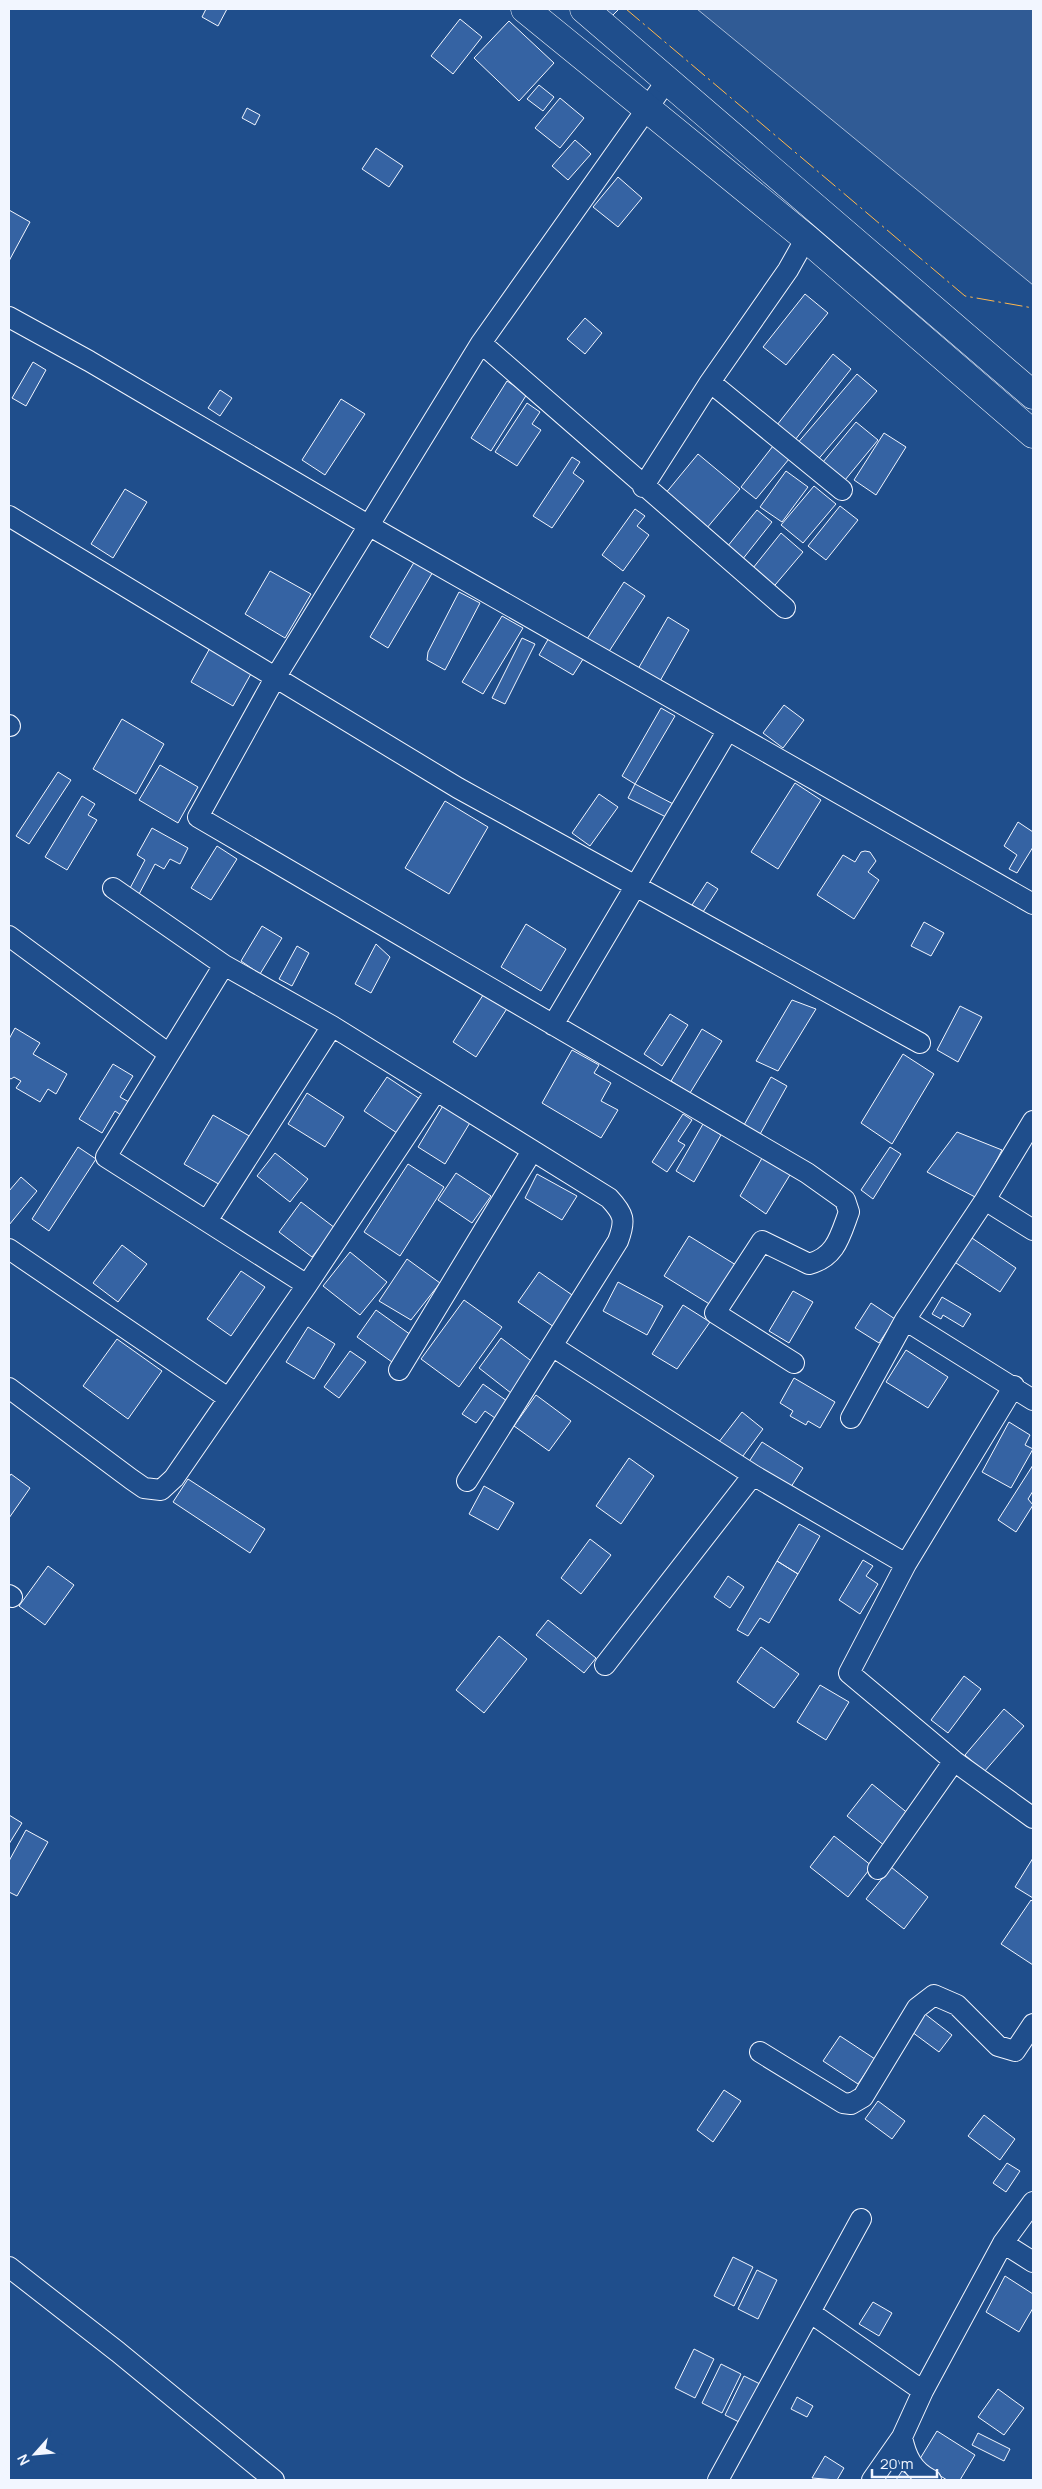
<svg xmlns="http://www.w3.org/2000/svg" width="1042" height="2489" viewBox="0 0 1042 2489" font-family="Manrope,sans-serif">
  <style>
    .built { fill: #305b95; stroke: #a8bbd7 }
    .building { fill: #3563a3; stroke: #f2f6ff }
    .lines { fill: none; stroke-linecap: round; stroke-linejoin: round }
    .minor-casing { stroke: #f2f6ff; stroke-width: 22 }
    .trunk-casing { stroke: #f2f6ff; stroke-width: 29 }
    .minor { stroke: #1f4e8c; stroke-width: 20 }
    .trunk { stroke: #1f4e8c; stroke-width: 28 }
    .power { stroke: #ffb74d; stroke-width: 1; stroke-dasharray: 18 4 2.5 4; stroke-linecap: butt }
  </style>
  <rect width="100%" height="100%" fill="#1f4e8c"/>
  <path class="built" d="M 697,9 L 1033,9 L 1033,285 Z"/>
  <path class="building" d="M 206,9 L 227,9 L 218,26 L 202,17 Z
    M 601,9 L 619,9 L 611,17 Z
    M 460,19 L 482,37 L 453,74 L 431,56 Z
    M 509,21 L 554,63 L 519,101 L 474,58 Z
    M 539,85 L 554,97 L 543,111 L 527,99 Z
    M 560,98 L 584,118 L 560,148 L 535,128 Z
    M 247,108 L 260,115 L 255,125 L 242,118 Z
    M 575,140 L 591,154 L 568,180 L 552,166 Z
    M 376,148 L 403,166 L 389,187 L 362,169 Z
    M 618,177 L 642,198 L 618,227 L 593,207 Z
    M 9,210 L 30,222 L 9,261 Z
    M 805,294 L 828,313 L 786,365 L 763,347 Z
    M 585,318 L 602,333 L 585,354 L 567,339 Z
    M 833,354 L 851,369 L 791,445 L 773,430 Z
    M 33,362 L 46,370 L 26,406 L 12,398 Z
    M 857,374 L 877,391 L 815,463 L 796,445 Z
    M 507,381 L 527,394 L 491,451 L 471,438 Z
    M 220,390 L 232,398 L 220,416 L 208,408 Z
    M 341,399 L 365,414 L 325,475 L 302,460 Z
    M 527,403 L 540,412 L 532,424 L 541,430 L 517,466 L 495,452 Z
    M 856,422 L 878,440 L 845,480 L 823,462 Z
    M 884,433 L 906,447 L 876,495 L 854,480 Z
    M 773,446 L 789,459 L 756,499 L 741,487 Z
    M 698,454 L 740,489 L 706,529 L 665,494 Z
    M 572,457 L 580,462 L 573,473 L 584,481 L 552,528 L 533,516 Z
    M 786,471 L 808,487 L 782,522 L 760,507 Z
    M 814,486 L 836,504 L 803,543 L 781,525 Z
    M 125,489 L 147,502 L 113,558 L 91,544 Z
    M 840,506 L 858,520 L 826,560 L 808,546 Z
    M 635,509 L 645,516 L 637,526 L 649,535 L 623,571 L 602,555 Z
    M 757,510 L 772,522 L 742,560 L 727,547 Z
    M 781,533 L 803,552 L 770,591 L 749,573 Z
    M 416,559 L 434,570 L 388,648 L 370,637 Z
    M 270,571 L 311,594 L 285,638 L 245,614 Z
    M 624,582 L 645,596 L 608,653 L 587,639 Z
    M 459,592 L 480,603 L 445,670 L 427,660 L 428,652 Z
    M 502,616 L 523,628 L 483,694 L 462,682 Z
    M 668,617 L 689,630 L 660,681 L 638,669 Z
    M 550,636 L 585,656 L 573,675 L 539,655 Z
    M 522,638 L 535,644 L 505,704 L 492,698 Z
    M 210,648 L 252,672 L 233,706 L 191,682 Z
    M 784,705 L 804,720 L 783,748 L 763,733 Z
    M 661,708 L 675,716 L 635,784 L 622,776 Z
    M 122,719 L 164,744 L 136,794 L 93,769 Z
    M 160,765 L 198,787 L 178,823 L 139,800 Z
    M 58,772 L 71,780 L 29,844 L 16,836 Z
    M 795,783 L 821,800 L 778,869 L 751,852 Z
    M 635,784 L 679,807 L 672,820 L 628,798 Z
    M 599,794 L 618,807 L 590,846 L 572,833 Z
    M 82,796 L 95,804 L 88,815 L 97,820 L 67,870 L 45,857 Z
    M 445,801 L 488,827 L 449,894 L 405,868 Z
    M 1018,822 L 1033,832 L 1033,847 L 1017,873 L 1009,869 L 1017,855 L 1004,846 Z
    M 152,828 L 188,848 L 180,864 L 170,859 L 164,869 L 155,864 L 138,896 L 129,890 L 145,860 L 137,855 Z
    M 217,846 L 237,859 L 211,900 L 191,888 Z
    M 865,851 L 870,852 L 876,861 L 868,872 L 879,880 L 854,919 L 817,895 L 843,855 L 855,862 L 861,852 Z
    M 707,882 L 718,889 L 703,912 L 692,905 Z
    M 924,922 L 944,933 L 931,956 L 911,946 Z
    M 526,924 L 566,949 L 541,991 L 501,967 Z
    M 262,926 L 282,938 L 260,974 L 241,961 Z
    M 376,944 L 390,957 L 371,993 L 355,984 Z
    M 297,946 L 309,953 L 292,986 L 279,979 Z
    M 485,992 L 508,1007 L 476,1057 L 453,1042 Z
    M 792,1000 L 816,1009 L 778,1071 L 756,1061 Z
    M 960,1006 L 982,1017 L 958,1062 L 937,1050 Z
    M 670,1014 L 688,1025 L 662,1066 L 644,1054 Z
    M 15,1028 L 40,1043 L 33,1054 L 67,1074 L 56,1094 L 48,1089 L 40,1102 L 16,1088 L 21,1081 L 14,1077 L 11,1079 L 9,1078 L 9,1039 Z
    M 702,1029 L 722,1041 L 690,1093 L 671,1081 Z
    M 572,1050 L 599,1065 L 594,1073 L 611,1083 L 601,1101 L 618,1110 L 601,1138 L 542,1103 Z
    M 903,1054 L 934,1074 L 892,1144 L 861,1123 Z
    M 113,1064 L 133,1076 L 120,1097 L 129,1102 L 121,1115 L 115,1111 L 102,1133 L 79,1119 Z
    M 387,1077 L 423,1101 L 400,1135 L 364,1111 Z
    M 771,1077 L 787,1086 L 759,1136 L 744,1125 Z
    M 307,1093 L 344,1117 L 325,1147 L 288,1124 Z
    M 444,1104 L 471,1121 L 445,1164 L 418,1147 Z
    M 683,1114 L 692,1120 L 678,1141 L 685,1145 L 667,1172 L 652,1162 Z
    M 213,1115 L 251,1137 L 222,1186 L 184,1164 Z
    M 703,1124 L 721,1135 L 694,1182 L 676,1171 Z
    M 957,1132 L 1002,1150 L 977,1198 L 927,1172 Z
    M 78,1147 L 96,1159 L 49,1231 L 32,1219 Z
    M 890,1147 L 901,1154 L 873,1199 L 861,1190 Z
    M 275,1153 L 308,1179 L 290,1202 L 257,1176 Z
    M 765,1153 L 793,1170 L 766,1214 L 740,1196 Z
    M 408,1164 L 444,1187 L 400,1256 L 364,1232 Z
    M 456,1173 L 491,1196 L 472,1223 L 438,1200 Z
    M 537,1174 L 577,1196 L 562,1220 L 525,1198 Z
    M 21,1177 L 37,1191 L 9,1225 L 9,1191 Z
    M 301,1202 L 335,1228 L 312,1257 L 279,1232 Z
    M 689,1236 L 736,1265 L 711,1305 L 664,1276 Z
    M 969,1236 L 1016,1268 L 1000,1292 L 953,1261 Z
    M 122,1245 L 147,1264 L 118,1302 L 93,1283 Z
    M 350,1252 L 387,1282 L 360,1315 L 323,1286 Z
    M 407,1259 L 440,1283 L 411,1320 L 379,1301 Z
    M 241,1271 L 265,1287 L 231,1336 L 207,1319 Z
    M 539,1272 L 575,1297 L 554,1327 L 518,1302 Z
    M 618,1282 L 663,1306 L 647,1335 L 603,1311 Z
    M 793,1291 L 813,1302 L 789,1343 L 769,1331 Z
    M 942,1297 L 971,1314 L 963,1327 L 943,1315 L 941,1319 L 932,1314 Z
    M 464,1300 L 502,1327 L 459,1387 L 421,1359 Z
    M 871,1303 L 895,1319 L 879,1343 L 855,1328 Z
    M 683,1305 L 710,1322 L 677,1369 L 652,1354 Z
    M 376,1310 L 411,1335 L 392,1362 L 357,1337 Z
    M 308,1327 L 335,1344 L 314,1379 L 286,1362 Z
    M 501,1338 L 534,1363 L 511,1393 L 479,1368 Z
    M 117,1339 L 162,1371 L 128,1419 L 83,1386 Z
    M 906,1350 L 948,1377 L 928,1408 L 886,1382 Z
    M 350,1351 L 366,1362 L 339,1398 L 324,1387 Z
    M 794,1378 L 835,1402 L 820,1428 L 808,1421 L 806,1425 L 790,1416 L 793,1411 L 780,1403 Z
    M 483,1384 L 507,1401 L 495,1418 L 485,1411 L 476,1423 L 462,1414 Z
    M 536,1395 L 571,1421 L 549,1451 L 514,1426 Z
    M 742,1412 L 763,1429 L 737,1464 L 715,1447 Z
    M 1009,1422 L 1030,1435 L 1025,1445 L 1033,1449 L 1011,1488 L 982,1472 Z
    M 762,1442 L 803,1468 L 789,1490 L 748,1463 Z
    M 629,1458 L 654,1476 L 621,1524 L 596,1506 Z
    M 1033,1465 L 1033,1491 L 1028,1499 L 1033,1505 L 1016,1532 L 998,1520 Z
    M 11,1474 L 30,1488 L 9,1518 L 9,1477 Z
    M 188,1479 L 265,1529 L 250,1553 L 173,1502 Z
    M 484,1486 L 514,1503 L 498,1530 L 469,1514 Z
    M 799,1524 L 820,1536 L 798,1574 L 777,1561 Z
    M 590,1539 L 611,1555 L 581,1594 L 561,1578 Z
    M 863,1560 L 873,1566 L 866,1576 L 878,1584 L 860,1614 L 839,1600 Z
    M 777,1561 L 798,1574 L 769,1623 L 760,1618 L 748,1636 L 737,1630 Z
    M 48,1566 L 74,1585 L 45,1625 L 19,1606 Z
    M 728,1576 L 744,1587 L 730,1608 L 714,1597 Z
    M 548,1620 L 596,1658 L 584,1673 L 536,1635 Z
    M 499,1636 L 527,1659 L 484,1713 L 456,1690 Z
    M 761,1647 L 799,1674 L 774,1708 L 737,1682 Z
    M 964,1676 L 981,1689 L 948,1733 L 931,1720 Z
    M 820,1685 L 849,1702 L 826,1740 L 797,1722 Z
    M 1004,1709 L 1024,1726 L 984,1772 L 965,1755 Z
    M 872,1784 L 910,1815 L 885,1846 L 847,1816 Z
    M 9,1815 L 22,1823 L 9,1844 Z
    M 26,1830 L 48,1842 L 17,1896 L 9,1892 L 9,1861 Z
    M 834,1836 L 872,1866 L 848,1897 L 810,1867 Z
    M 1033,1858 L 1033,1898 L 1015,1887 Z
    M 891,1867 L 928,1897 L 904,1929 L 866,1899 Z
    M 1031,1900 L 1033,1902 L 1033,1965 L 1001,1944 Z
    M 925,2014 L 952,2035 L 939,2052 L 912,2032 Z
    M 840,2036 L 875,2059 L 858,2084 L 823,2061 Z
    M 724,2090 L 741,2101 L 713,2142 L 697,2130 Z
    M 878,2101 L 905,2121 L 892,2139 L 865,2119 Z
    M 984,2115 L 1015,2139 L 1000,2160 L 968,2136 Z
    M 1007,2163 L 1020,2171 L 1006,2192 L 993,2183 Z
    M 733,2257 L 753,2267 L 734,2306 L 714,2296 Z
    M 757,2270 L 777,2280 L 758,2319 L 738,2309 Z
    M 1005,2276 L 1033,2294 L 1033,2308 L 1019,2332 L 986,2312 Z
    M 873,2302 L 892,2313 L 879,2336 L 859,2324 Z
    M 694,2349 L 714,2359 L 695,2398 L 675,2388 Z
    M 721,2364 L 741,2374 L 722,2413 L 702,2403 Z
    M 744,2376 L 764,2386 L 745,2425 L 725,2415 Z
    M 998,2389 L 1024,2408 L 1004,2435 L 978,2417 Z
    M 797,2397 L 813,2406 L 807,2417 L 791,2409 Z
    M 937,2431 L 975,2455 L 960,2480 L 947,2480 L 918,2462 Z
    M 978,2433 L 1010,2449 L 1004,2461 L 972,2445 Z
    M 825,2456 L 844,2468 L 837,2480 L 812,2478 Z
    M 902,2471 L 917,2480 L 896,2480 Z"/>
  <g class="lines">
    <defs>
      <path id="minor" d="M 668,79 L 481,343 L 275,678 L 198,817 L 807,1173 L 845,1200 L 849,1212 C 840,1236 836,1257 809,1264 L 762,1241 L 715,1313 L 794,1363
        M 9,317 L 89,361 L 368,525 L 1033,904
        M 481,343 L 785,608
        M 710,382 L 842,490
        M 643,487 L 710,382 L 788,270 L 806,238
        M 9,516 L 458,788 L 920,1043
        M 9,725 L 10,726
        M 113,888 L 224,965 L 332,1026 L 609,1198 C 624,1214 626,1220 618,1241 L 467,1481
        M 9,936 L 169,1054
        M 224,965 L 106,1157 L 307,1285
        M 553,1025 L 728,730
        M 985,1200 L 1033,1230
        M 207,1221 L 332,1026
        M 9,1249 L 228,1398
        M 905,1320 L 1033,1400
        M 552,1346 L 753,1475 L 906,1564 L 1014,1386
        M 399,1370 L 532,1151
        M 9,1388 L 131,1479 L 144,1488 L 161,1490 L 174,1478 L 307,1285 L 436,1091
        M 851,1418 L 905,1320 L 985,1200 L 1033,1121
        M 906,1564 L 849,1673 L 954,1761 L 1033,1818
        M 9,1595 L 12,1597
        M 605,1665 L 753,1475
        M 878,1869 L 954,1761
        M 760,2052 L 843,2103 L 851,2104 L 863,2097 L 917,2008 L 934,1995 L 957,2005 L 998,2046 L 1015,2051 L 1033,2024
        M 1003,2243 L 1033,2262
        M 9,2267 L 118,2352 L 274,2480
        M 811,2313 L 923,2391
        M 902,2437 C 906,2457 913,2471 931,2480
        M 718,2480 L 861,2219
        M 872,2480 L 902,2437 L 923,2391 L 1003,2243 L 1033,2202"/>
      <path id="trunk" d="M 525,9 L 806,238 L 1033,434
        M 584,9 L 1033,395"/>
    </defs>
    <use href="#minor" class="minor-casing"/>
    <use href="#trunk" class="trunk-casing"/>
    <use href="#minor" class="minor"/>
    <use href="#trunk" class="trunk"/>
    <path class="power" d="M 626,9 L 965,296 L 1033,308"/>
  </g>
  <rect width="1042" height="2489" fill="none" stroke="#f2f6ff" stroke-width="20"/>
  <g transform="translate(35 2454) rotate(243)" stroke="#1f4e8c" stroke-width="4" paint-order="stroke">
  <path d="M0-4L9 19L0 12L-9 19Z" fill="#f2f6ff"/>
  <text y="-8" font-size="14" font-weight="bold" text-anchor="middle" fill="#f2f6ff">N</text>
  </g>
  <path d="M872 2469v8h65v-8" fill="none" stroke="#f2f6ff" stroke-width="2.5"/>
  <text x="880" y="2469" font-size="15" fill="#f2f6ff" stroke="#1f4e8c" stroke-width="4" paint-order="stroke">20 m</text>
</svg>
